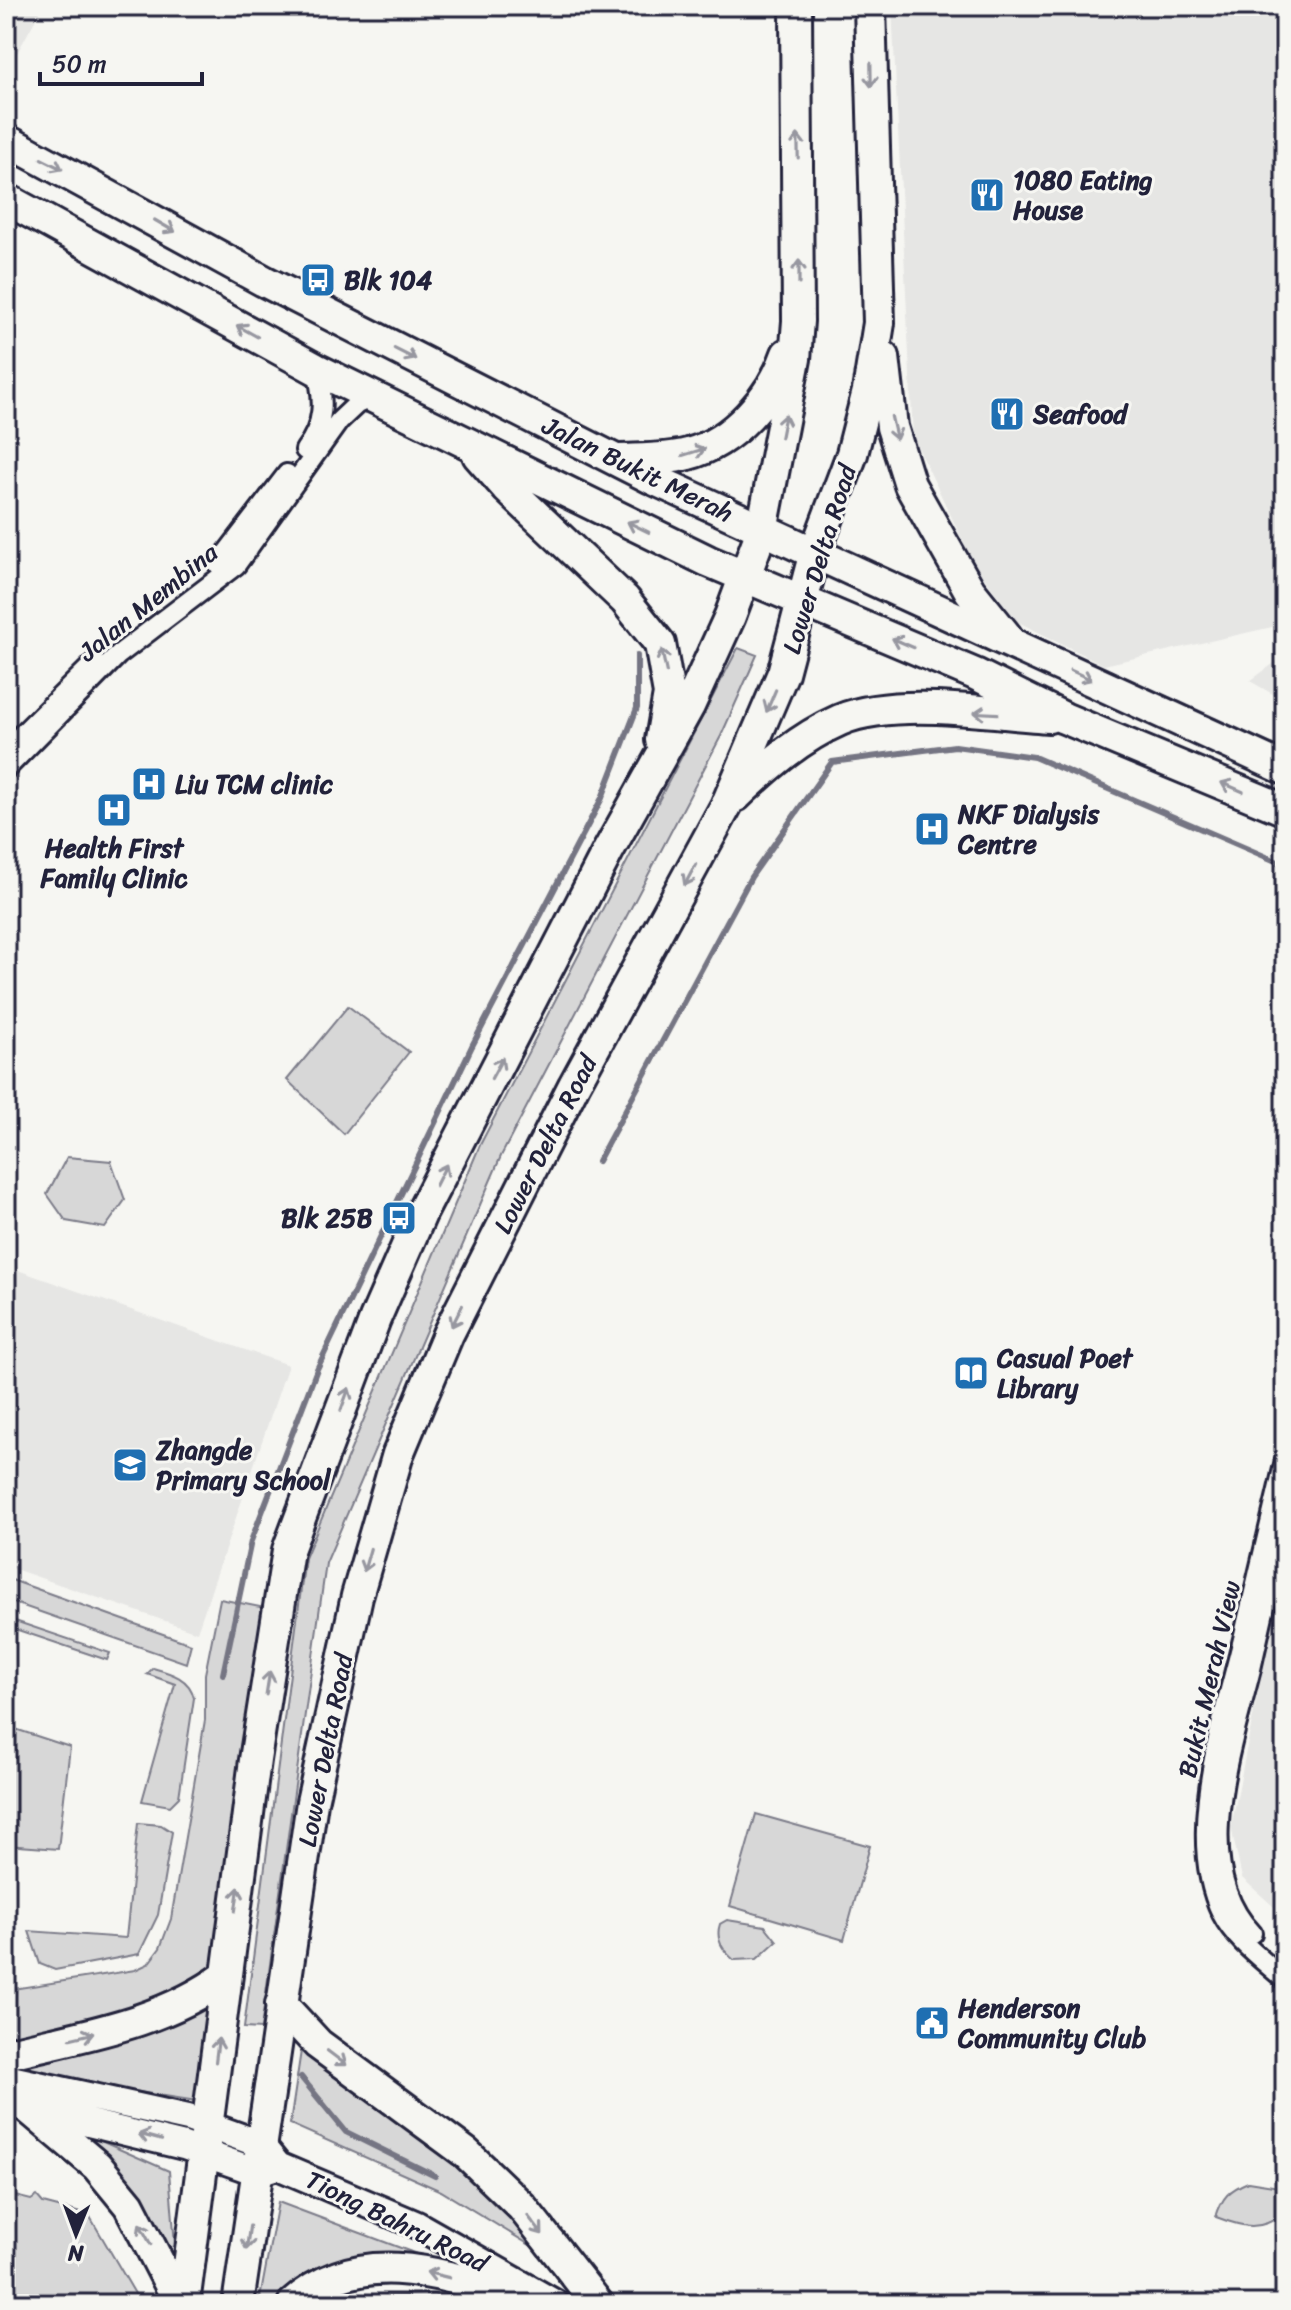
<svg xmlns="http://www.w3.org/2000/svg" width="1291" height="2310" viewBox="0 0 1291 2310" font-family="Sriracha,sans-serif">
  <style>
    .built { fill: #e6e6e4 }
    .green { fill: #d7d7d7; stroke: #7c7c89; stroke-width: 2 }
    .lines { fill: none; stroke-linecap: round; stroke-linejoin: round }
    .stream { stroke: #757583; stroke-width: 6 }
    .street-casing { stroke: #22223b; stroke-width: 24 }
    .secondary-casing { stroke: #22223b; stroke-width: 32 }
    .primary-casing { stroke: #22223b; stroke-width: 36 }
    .street { stroke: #f6f6f2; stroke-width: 18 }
    .secondary { stroke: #f6f6f2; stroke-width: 26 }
    .primary { stroke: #f6f6f2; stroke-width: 30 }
    .oneway { stroke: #9797a0 }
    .labels { text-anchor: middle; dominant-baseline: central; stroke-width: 6; stroke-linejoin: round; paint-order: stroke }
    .poi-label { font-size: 26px; font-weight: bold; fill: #22223b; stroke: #f6f6f2; text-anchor: start }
    .street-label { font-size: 26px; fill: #22223b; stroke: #f6f6f2 }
  </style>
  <rect width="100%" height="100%" fill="#f6f6f2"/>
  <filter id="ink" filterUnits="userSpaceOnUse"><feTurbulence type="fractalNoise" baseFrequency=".0125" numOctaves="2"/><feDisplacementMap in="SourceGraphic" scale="16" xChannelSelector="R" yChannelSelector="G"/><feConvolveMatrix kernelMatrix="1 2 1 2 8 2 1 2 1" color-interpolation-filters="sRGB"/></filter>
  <g filter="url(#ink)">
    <path class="built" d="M 6,6 L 43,6 L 6,73 Z
      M 892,6 L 1285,6 L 1285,624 L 1104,665 L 1018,622 L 975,566 L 913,437 Z
      M 1285,655 L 1285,701 L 1250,681 Z
      M 6,1266 L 288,1365 L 197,1632 L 6,1566 Z
      M 1285,1555 L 1285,1917 L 1242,1878 L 1231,1827 Z"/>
    <path class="green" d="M 738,648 L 757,655 L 721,736 L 501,1156 L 326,1563 L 261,2029 L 244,2028 L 305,1558 L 480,1145 Z
      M 348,1006 L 409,1052 L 344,1134 L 287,1080 Z
      M 67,1157 L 111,1161 L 125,1200 L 105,1228 L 66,1221 L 47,1194 Z
      M 6,1578 L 191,1644 L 186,1663 L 6,1600 Z
      M 220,1599 L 270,1609 L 203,2102 L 6,2071 L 6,1990 L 135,1970 L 148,1964 L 160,1948 L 171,1919 L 205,1720 L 205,1674 Z
      M 6,1618 L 110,1653 L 107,1660 L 6,1626 Z
      M 153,1668 C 171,1673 190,1678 194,1698 L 179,1797 L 170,1806 L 142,1801 L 175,1684 L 147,1674 Z
      M 6,1726 L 70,1747 L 58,1849 L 6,1845 Z
      M 756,1814 L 870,1846 L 844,1940 L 730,1906 Z
      M 138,1823 L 161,1825 L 172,1832 L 158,1915 L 139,1954 L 55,1970 L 40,1964 L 29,1931 L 126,1938 Z
      M 727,1920 L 765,1926 L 777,1941 L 757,1959 L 734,1960 C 723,1951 715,1939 720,1924 Z
      M 302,2044 L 456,2162 L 543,2253 L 441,2191 L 290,2124 Z
      M 69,2127 L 169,2171 L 177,2269 Z
      M 6,2173 L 11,2195 L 31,2200 L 37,2196 L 43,2203 L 89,2215 L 141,2304 L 6,2304 Z
      M 1248,2182 L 1285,2188 L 1285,2211 C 1263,2233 1242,2227 1216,2217 C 1222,2197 1229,2190 1248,2182 Z
      M 278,2202 L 502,2286 L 431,2269 L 284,2304 L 259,2304 Z
      M 433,2294 L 466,2304 L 344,2304 L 362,2297 Z"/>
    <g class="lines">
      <path class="stream" d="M 598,1161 L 751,877 L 832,762 L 955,746 L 1034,757 L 1285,865
        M 223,1674 L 251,1541 L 317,1369 L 472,1046 L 602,798 L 637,708 L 637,656
        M 301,2077 L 346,2132 L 435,2176"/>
      <defs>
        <path id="street" d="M 305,450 C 325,424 325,399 316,369
          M 218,564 L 287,474
          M 6,750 L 95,662
          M 6,769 L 118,655 L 236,565 L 339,421 L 357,404 L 375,396
          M 1285,1460 C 1271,1520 1257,1579 1243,1639 C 1224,1718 1183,1836 1222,1914 C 1235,1940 1264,1961 1285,1980
          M 1252,1933 C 1188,1867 1232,1747 1251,1669 C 1262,1620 1273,1570 1285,1520"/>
        <path id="secondary" d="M 6,2078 L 188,2118 L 260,2144 L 278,2166 L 417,2225 L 556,2304
          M 6,2103 L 184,2146 L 257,2172 L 274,2167"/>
        <path id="primary" d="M 6,140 L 264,281 L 651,478 L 1285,769
          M 6,199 L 316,369 L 708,561 L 975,674 L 1064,718 L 1285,810
          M 884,357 L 892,427 L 910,485 L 970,591 L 1007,637
          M 478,455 L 508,489 L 625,600 L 660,644 L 669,694 L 661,740
          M 619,460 C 641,459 667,460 688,454 C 734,442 772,397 787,354
          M 736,796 C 768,766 799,738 840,720 C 895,697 989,713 1049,717
          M 281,2004 L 318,2044 L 466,2153 L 522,2207 L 598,2304
          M 6,2054 C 83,2035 161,2024 226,1976
          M 27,2107 L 97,2166 L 129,2205 L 180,2304
          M 184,2304 L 255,1760 L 288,1550 L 375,1319 L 421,1214 L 608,851 L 689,706 L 730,616 L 762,530 L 795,359 L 798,321 L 796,6
          M 238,2304 L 312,1802 L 357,1596 L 398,1454 L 448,1334 L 574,1085 L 726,806 L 783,673 L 815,552 L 852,454 L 868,391 L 879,323 L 870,6
          M 293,2304 C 367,2238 457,2280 540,2304"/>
      </defs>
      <use href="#street" class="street-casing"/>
      <use href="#secondary" class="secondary-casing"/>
      <use href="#primary" class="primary-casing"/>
      <use href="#street" class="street"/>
      <use href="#secondary" class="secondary"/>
      <use href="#primary" class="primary"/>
    </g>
    <defs><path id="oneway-shaft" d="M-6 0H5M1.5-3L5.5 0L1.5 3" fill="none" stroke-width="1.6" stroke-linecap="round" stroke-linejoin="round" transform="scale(2)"/></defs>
    <g class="oneway">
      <use href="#oneway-shaft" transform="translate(871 75) rotate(89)"/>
      <use href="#oneway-shaft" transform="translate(798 146) rotate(-91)"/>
      <use href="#oneway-shaft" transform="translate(52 164) rotate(27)"/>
      <use href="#oneway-shaft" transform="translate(165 226) rotate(30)"/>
      <use href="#oneway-shaft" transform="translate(799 272) rotate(-90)"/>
      <use href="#oneway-shaft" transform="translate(247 331) rotate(-151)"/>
      <use href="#oneway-shaft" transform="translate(405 354) rotate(27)"/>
      <use href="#oneway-shaft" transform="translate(783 426) rotate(-79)"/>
      <use href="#oneway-shaft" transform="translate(894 428) rotate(77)"/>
      <use href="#oneway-shaft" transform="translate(694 452) rotate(-17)"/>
      <use href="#oneway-shaft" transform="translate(638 527) rotate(-154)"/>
      <use href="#oneway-shaft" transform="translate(903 643) rotate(-157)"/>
      <use href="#oneway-shaft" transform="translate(664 661) rotate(-102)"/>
      <use href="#oneway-shaft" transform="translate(1081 675) rotate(25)"/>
      <use href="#oneway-shaft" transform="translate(771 701) rotate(113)"/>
      <use href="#oneway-shaft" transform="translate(986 713) rotate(-177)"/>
      <use href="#oneway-shaft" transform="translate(1232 787) rotate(-157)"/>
      <use href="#oneway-shaft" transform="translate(690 875) rotate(118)"/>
      <use href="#oneway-shaft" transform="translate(497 1068) rotate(-62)"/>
      <use href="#oneway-shaft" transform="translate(441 1175) rotate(-63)"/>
      <use href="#oneway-shaft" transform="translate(457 1316) rotate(117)"/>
      <use href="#oneway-shaft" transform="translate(345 1399) rotate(-70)"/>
      <use href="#oneway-shaft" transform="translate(367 1560) rotate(106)"/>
      <use href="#oneway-shaft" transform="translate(268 1683) rotate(-81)"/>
      <use href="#oneway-shaft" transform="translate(237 1899) rotate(-82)"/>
      <use href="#oneway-shaft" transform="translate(82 2036) rotate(-13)"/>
      <use href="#oneway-shaft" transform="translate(217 2050) rotate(-83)"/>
      <use href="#oneway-shaft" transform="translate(337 2058) rotate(37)"/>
      <use href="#oneway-shaft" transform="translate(150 2137) rotate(-165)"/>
      <use href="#oneway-shaft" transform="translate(535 2225) rotate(52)"/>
      <use href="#oneway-shaft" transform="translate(145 2234) rotate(-119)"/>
      <use href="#oneway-shaft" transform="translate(248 2238) rotate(98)"/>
      <use href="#oneway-shaft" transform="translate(438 2275) rotate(-166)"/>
    </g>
  </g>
  <defs>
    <symbol id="restaurant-square" viewBox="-11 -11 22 22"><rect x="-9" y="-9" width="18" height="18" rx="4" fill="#1f6fb2" stroke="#f6f6f2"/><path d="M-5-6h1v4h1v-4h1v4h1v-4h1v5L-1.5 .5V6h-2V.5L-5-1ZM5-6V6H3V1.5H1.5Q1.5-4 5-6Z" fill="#fff"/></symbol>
    <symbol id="bus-square" viewBox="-11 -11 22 22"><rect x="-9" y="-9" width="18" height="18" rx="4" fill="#1f6fb2" stroke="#f6f6f2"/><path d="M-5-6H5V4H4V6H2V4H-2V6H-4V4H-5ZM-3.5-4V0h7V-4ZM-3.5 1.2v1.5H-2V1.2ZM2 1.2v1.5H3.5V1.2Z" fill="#fff"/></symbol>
    <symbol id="hospital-square" viewBox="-11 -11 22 22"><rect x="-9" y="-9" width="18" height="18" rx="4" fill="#1f6fb2" stroke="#f6f6f2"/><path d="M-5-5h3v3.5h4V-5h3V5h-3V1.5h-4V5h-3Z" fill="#fff"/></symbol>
    <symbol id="library-square" viewBox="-11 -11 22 22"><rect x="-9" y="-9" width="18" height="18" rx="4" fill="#1f6fb2" stroke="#f6f6f2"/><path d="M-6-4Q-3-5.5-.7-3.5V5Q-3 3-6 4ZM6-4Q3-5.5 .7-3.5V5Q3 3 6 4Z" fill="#fff"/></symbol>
    <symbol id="school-square" viewBox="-11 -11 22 22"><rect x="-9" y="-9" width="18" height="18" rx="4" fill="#1f6fb2" stroke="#f6f6f2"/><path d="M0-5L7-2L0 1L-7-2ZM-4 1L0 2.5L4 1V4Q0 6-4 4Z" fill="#fff"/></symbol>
    <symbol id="civic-square" viewBox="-11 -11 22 22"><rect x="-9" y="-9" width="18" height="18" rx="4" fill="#1f6fb2" stroke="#f6f6f2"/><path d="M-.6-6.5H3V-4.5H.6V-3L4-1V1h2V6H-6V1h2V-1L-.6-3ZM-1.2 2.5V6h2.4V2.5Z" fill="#fff"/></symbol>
  </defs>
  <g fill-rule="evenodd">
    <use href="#restaurant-square" x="967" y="175" width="40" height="40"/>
    <use href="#bus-square" x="298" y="260" width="40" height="40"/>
    <use href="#restaurant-square" x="987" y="394" width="40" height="40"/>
    <use href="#hospital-square" x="129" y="764" width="40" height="40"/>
    <use href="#hospital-square" x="94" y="790" width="40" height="40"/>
    <use href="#hospital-square" x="912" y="809" width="40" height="40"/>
    <use href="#bus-square" x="379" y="1198" width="40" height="40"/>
    <use href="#library-square" x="951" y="1353" width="40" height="40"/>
    <use href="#school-square" x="110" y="1445" width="40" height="40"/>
    <use href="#civic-square" x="912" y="2003" width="40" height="40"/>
  </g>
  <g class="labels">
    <g class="poi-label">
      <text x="1013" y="180">1080 Eating<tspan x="1013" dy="30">House</tspan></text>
      <text x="344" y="280">Blk 104</text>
      <text x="1033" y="414">Seafood</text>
      <text x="175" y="784">Liu TCM clinic</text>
      <text x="958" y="814">NKF Dialysis<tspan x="958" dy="30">Centre</tspan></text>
      <text x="114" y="848" text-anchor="middle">Health First<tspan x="114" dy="30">Family Clinic</tspan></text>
      <text x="373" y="1218" text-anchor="end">Blk 25B</text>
      <text x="997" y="1358">Casual Poet<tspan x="997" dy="30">Library</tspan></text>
      <text x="156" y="1450">Zhangde<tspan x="156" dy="30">Primary School</tspan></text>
      <text x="958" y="2008">Henderson<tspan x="958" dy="30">Community Club</tspan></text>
    </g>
    <g class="street-label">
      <text transform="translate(638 469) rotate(26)">Jalan Bukit Merah</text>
      <text transform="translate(819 559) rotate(-73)">Lower Delta Road</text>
      <text transform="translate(148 602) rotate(-39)">Jalan Membina</text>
      <text transform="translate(545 1144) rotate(-63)">Lower Delta Road</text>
      <text transform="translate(1209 1679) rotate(-77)">Bukit Merah View</text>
      <text transform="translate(325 1750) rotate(-79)">Lower Delta Road</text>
      <text transform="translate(397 2221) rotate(26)">Tiong Bahru Road</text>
    </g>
  </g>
  <rect width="1291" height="2310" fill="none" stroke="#f6f6f2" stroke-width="32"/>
  <rect x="16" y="16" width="1259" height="2278" fill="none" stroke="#22223b" stroke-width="3" filter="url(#ink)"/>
  <g transform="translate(76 2234) rotate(181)" stroke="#f6f6f2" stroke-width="6" paint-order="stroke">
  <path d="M0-6L14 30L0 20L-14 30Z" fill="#22223b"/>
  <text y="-12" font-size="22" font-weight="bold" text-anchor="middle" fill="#22223b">N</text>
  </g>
  <path d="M40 72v12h162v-12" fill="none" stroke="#22223b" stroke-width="4"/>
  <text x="52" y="72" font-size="24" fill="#22223b" stroke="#f6f6f2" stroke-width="6" paint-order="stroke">50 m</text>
</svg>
